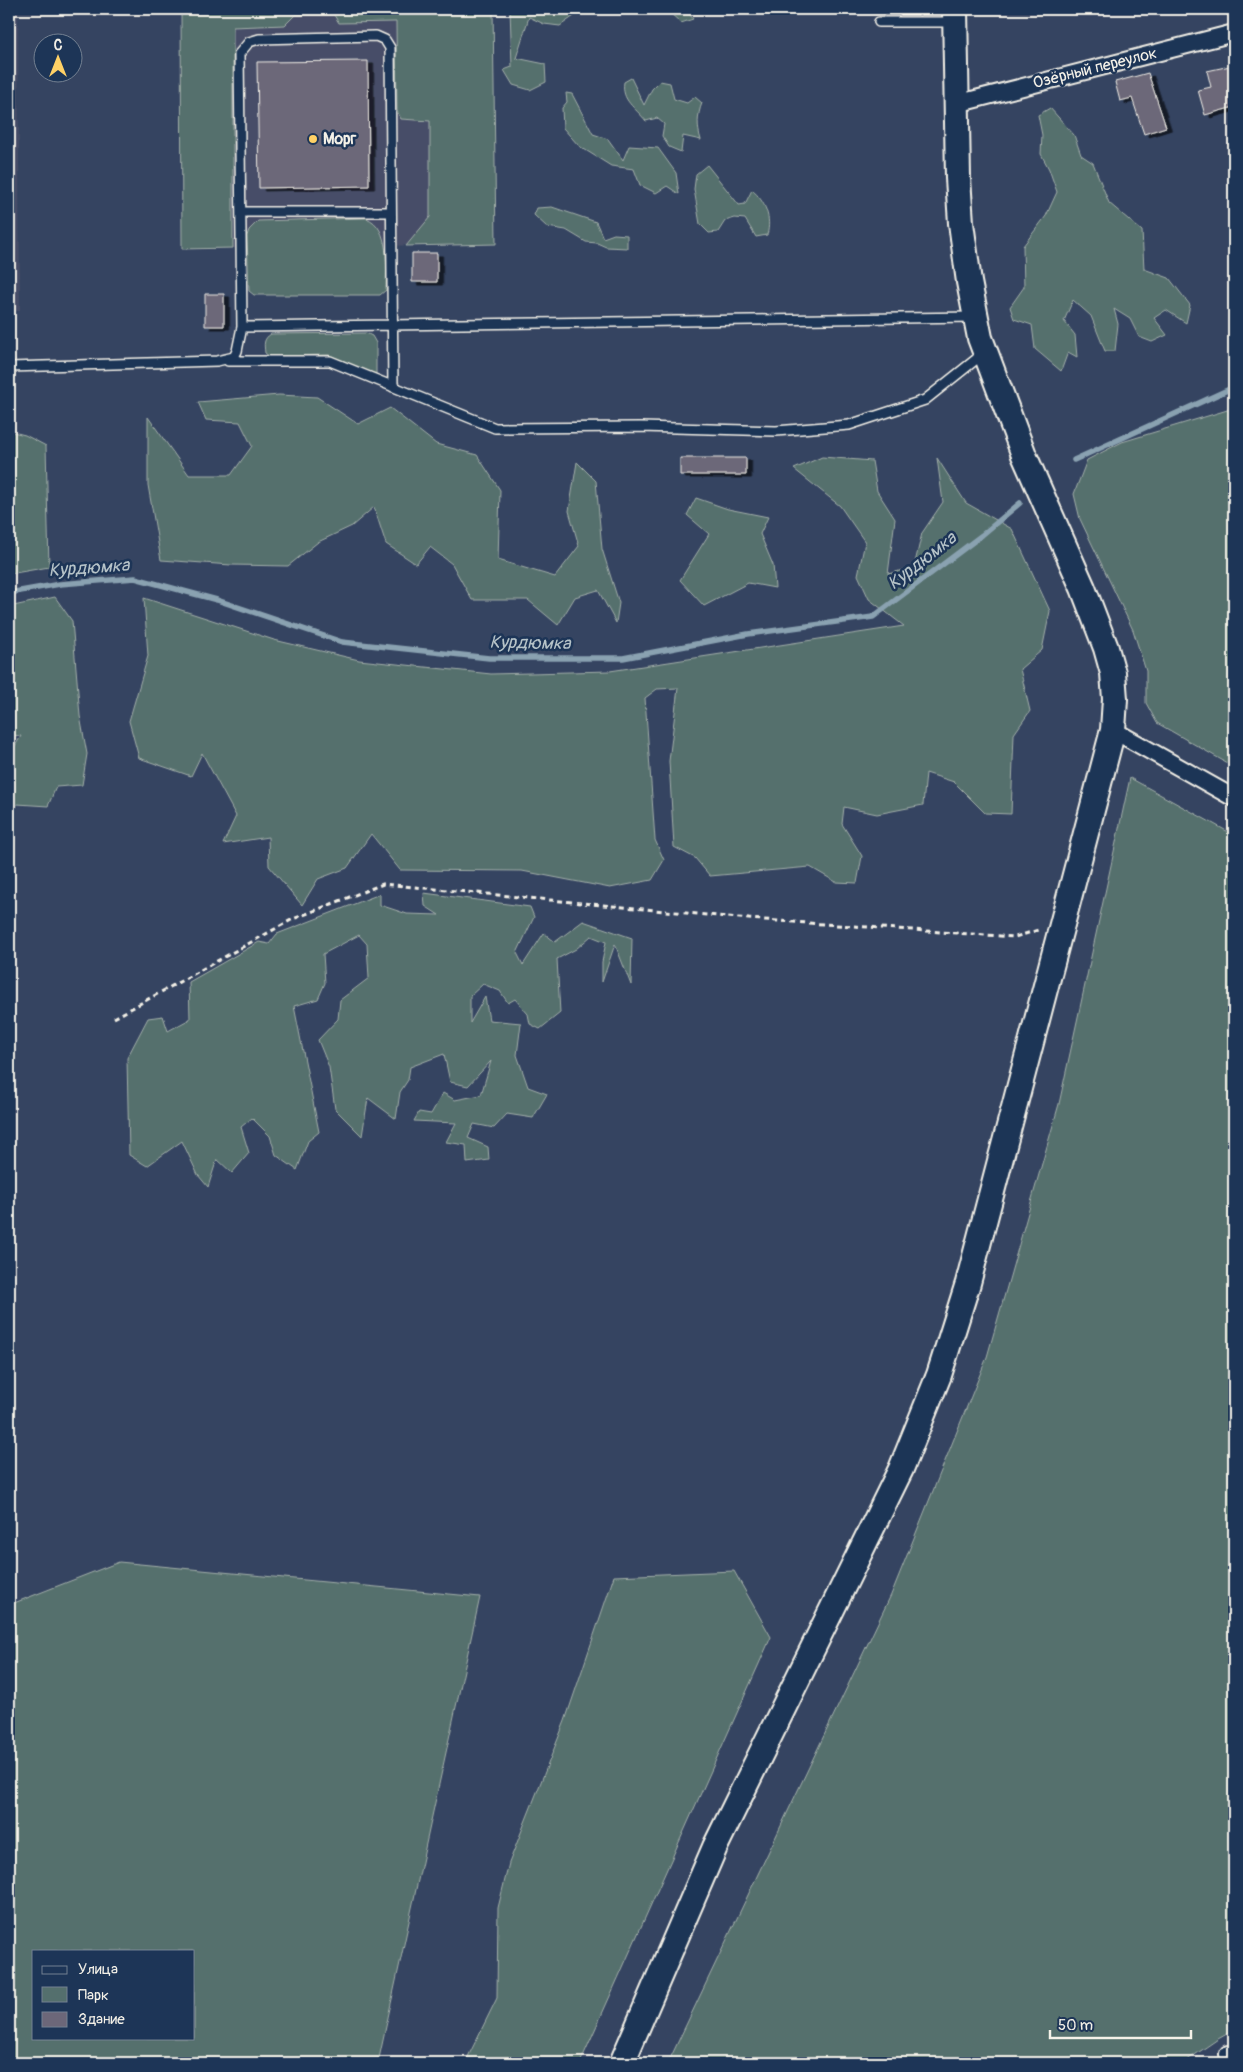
<svg xmlns="http://www.w3.org/2000/svg" width="1243" height="2072" viewBox="0 0 1243 2072" font-family="Pangolin,sans-serif">
  <style>
    .built { fill: #464e68 }
    .green { fill: #546f6d; stroke: #a4b0aa; fill-rule: evenodd }
    .lines { fill: none; stroke-linecap: round; stroke-linejoin: round }
    .stream { stroke: #8aa2b1; stroke-width: 5.5 }
    .building { fill: #6c6779; stroke: #f4f1e8; filter: url(#shadow) }
    .lane-casing { stroke: #f4f1e8; stroke-width: 12 }
    .street-casing { stroke: #f4f1e8; stroke-width: 20 }
    .secondary-casing { stroke: #f4f1e8; stroke-width: 28 }
    .path { stroke: #f4f1e8; stroke-width: 3; stroke-dasharray: 5 4; stroke-linecap: butt }
    .lane { stroke: #1d3557; stroke-width: 9 }
    .street { stroke: #1d3557; stroke-width: 16 }
    .secondary { stroke: #1d3557; stroke-width: 24 }
    .poi-dot { fill: #ffd166; stroke: #1d3557; stroke-width: 2 }
    .labels { text-anchor: middle; dominant-baseline: central; stroke-width: 5; stroke-linejoin: round; paint-order: stroke }
    .street-label { font-size: 16px; fill: #f4f1e8; stroke: #1d3557 }
    .poi-label { font-size: 16px; font-weight: bold; fill: #f4f1e8; stroke: #1d3557; text-anchor: start }
    .water-label { font-size: 18px; font-style: italic; fill: #b6c3c8; stroke: #1d3557 }
  </style>
  <defs>
    <filter id="shadow"><feDropShadow dx="5.5" dy="3" stdDeviation="0" flood-color="#0009"/></filter>
  </defs>
  <rect width="100%" height="100%" fill="#354461"/>
  <filter id="ink" filterUnits="userSpaceOnUse"><feTurbulence type="fractalNoise" baseFrequency=".02" numOctaves="2"/><feDisplacementMap in="SourceGraphic" scale="10" xChannelSelector="R" yChannelSelector="G"/><feConvolveMatrix kernelMatrix="1 2 1 2 8 2 1 2 1" color-interpolation-filters="sRGB"/></filter>
  <g filter="url(#ink)">
    <path class="built" d="M 9,9 L 18,9 L 20,311 L 9,311 Z
      M 181,9 L 493,9 L 496,244 L 182,249 Z"/>
    <path class="green" d="M 181,9 L 493,9 L 496,244 L 406,246 L 430,217 L 430,121 L 401,119 L 397,111 L 396,22 L 339,23 L 334,15 L 295,15 L 285,25 L 233,27 L 233,248 L 182,249 Z
      M 510,9 L 578,9 L 574,16 L 560,26 L 544,24 L 529,17 L 516,58 L 545,64 L 546,82 L 530,90 L 513,85 L 504,70 L 512,67 Z
      M 669,9 L 686,9 L 693,19 L 681,23 L 668,11 Z
      M 631,78 L 644,105 L 652,89 L 660,81 L 670,83 L 674,99 L 687,103 L 695,97 L 702,103 C 697,116 697,127 701,140 L 683,136 L 681,152 L 669,147 L 662,136 L 664,124 L 657,118 L 646,121 C 635,107 621,101 624,82 Z
      M 566,93 L 572,94 L 593,134 L 608,139 L 623,160 L 629,146 L 658,148 L 676,173 L 679,194 L 667,186 L 656,193 L 640,185 L 634,169 L 611,166 L 579,146 L 563,128 L 562,108 L 567,102 Z
      M 1050,108 L 1074,135 L 1081,155 L 1093,163 L 1109,203 L 1142,231 L 1144,269 L 1169,278 L 1190,305 L 1186,323 L 1166,310 L 1154,318 L 1167,335 L 1152,342 L 1139,337 L 1130,319 L 1114,309 L 1118,324 L 1115,351 L 1105,351 L 1091,316 L 1073,300 L 1064,321 L 1075,335 L 1077,357 L 1068,352 L 1061,371 L 1035,349 L 1032,325 L 1014,319 L 1010,307 L 1024,287 L 1023,246 L 1046,216 L 1057,192 L 1049,169 L 1041,154 L 1042,135 L 1038,115 Z
      M 707,165 L 739,205 L 745,204 L 752,190 C 765,201 772,218 767,235 L 756,237 L 745,219 L 735,218 L 725,221 L 718,232 L 709,233 L 700,224 L 694,189 L 696,174 Z
      M 552,207 L 596,222 L 603,238 L 614,234 L 627,235 L 627,248 L 606,247 L 597,243 L 586,242 L 566,230 L 547,227 L 534,215 L 537,208 Z
      M 366,218 C 391,227 386,268 386,290 L 380,295 L 254,295 L 249,291 L 247,236 L 249,230 L 258,221 Z
      M 366,333 L 372,336 L 376,343 L 376,376 L 329,355 L 269,356 L 265,353 C 264,344 263,339 271,334 Z
      M 279,395 L 317,397 L 358,424 L 390,408 L 436,444 L 477,455 L 500,490 L 498,560 L 555,577 L 579,546 L 569,511 L 577,462 L 596,481 L 602,549 L 619,603 L 616,623 L 598,590 L 575,597 L 558,625 L 528,600 L 472,600 L 452,564 L 430,547 L 416,564 L 386,544 L 374,507 L 352,526 L 318,542 L 288,566 L 231,565 L 161,560 L 148,485 L 148,417 L 189,475 L 231,475 L 252,446 L 240,422 L 206,420 L 198,402 Z
      M 1234,408 L 1234,767 L 1157,723 L 1146,703 L 1146,671 L 1133,630 L 1080,519 L 1074,494 L 1087,460 L 1122,442 Z
      M 9,431 L 25,435 L 46,446 L 49,567 L 9,574 Z
      M 822,457 L 872,461 L 877,491 L 895,519 L 888,574 L 914,567 L 922,533 L 943,502 L 937,458 L 966,503 L 1012,529 L 1050,611 L 1042,650 L 1020,669 L 1030,711 L 1014,734 L 1011,814 L 985,813 L 954,782 L 926,773 L 923,805 L 877,814 L 844,807 L 842,824 L 862,856 L 857,883 L 836,882 L 810,867 L 710,876 L 695,858 L 674,847 L 669,761 L 678,688 L 657,689 L 645,698 L 655,840 L 664,860 L 652,880 L 610,888 L 522,871 L 400,870 L 371,834 L 347,868 L 318,879 L 302,905 L 269,866 L 268,837 L 223,844 L 236,816 L 202,753 L 191,776 L 139,758 L 129,721 L 148,656 L 144,598 L 274,640 L 359,660 L 491,674 L 610,671 L 904,626 L 869,599 L 858,575 L 865,542 L 840,506 L 794,469 Z
      M 696,498 L 728,509 L 768,517 L 760,534 L 773,565 L 775,588 L 748,583 L 704,606 L 680,580 L 709,534 L 687,515 Z
      M 55,597 L 72,621 L 80,716 L 87,754 L 82,785 L 56,787 L 48,806 L 17,804 L 9,817 L 9,756 L 21,736 L 9,735 L 9,607 Z
      M 1130,778 L 1234,835 L 1234,2030 L 1218,2039 L 1183,2063 L 668,2063 L 891,1595 L 987,1357 L 1059,1104 Z
      M 424,893 L 530,907 L 534,917 L 517,953 L 523,965 L 544,933 L 555,942 L 583,921 L 632,938 L 631,985 L 615,944 L 602,982 L 602,962 L 606,942 L 591,936 L 576,949 L 557,959 L 560,1013 L 540,1029 L 530,1024 L 528,1014 L 515,999 L 508,1003 L 500,991 L 483,984 L 470,996 L 470,1023 L 485,997 L 489,1020 L 521,1023 L 517,1055 L 528,1087 L 547,1094 L 533,1118 L 507,1114 L 494,1128 L 474,1124 L 468,1138 L 488,1147 L 489,1160 L 467,1163 L 466,1145 L 446,1142 L 456,1123 L 414,1121 L 419,1112 L 431,1114 L 443,1093 L 455,1100 L 481,1095 L 491,1061 L 468,1086 L 450,1082 L 444,1054 L 410,1067 L 408,1080 L 400,1092 L 396,1119 L 368,1098 L 362,1136 L 335,1109 L 329,1067 L 318,1040 L 338,1019 L 340,1000 L 369,978 L 367,944 L 359,935 L 323,954 L 325,983 L 318,999 L 294,1006 L 319,1132 L 308,1141 L 297,1170 L 276,1155 L 270,1136 L 252,1118 L 241,1127 L 249,1153 L 232,1173 L 217,1159 L 208,1187 L 198,1175 L 182,1141 L 147,1166 L 129,1155 L 127,1058 L 148,1018 L 163,1016 L 168,1031 L 190,1019 L 189,982 L 259,942 L 269,944 L 277,934 L 380,894 L 380,905 L 407,914 L 439,915 L 425,906 Z
      M 119,1562 L 480,1597 L 378,2063 L 9,2063 L 9,1605 ZM 34,1951 L 194,1951 L 194,2038 L 34,2038 Z
      M 734,1571 L 771,1637 L 580,2063 L 465,2063 L 497,1998 L 498,1908 L 509,1863 L 565,1721 L 614,1576 Z"/>
    <g class="lines">
      <path class="stream" d="M 1074,460 L 1234,387
        M 9,593 L 60,584 L 135,578 L 217,600 L 342,642 L 489,658 L 623,658 L 748,634 L 873,617 L 982,535 L 1020,503"/>
    </g>
    <path class="building" d="M 368,61 L 369,186 L 259,188 L 257,62 Z
      M 1230,66 L 1234,84 L 1234,107 L 1205,115 L 1198,90 L 1211,87 L 1207,71 Z
      M 1148,73 L 1166,127 L 1144,134 L 1132,98 L 1120,101 L 1115,82 Z
      M 412,253 L 437,253 L 437,282 L 412,282 Z
      M 205,294 L 224,294 L 224,326 L 205,326 Z
      M 680,458 L 746,458 L 746,475 L 680,475 Z"/>
    <g class="lines">
      <defs>
        <path id="lane" d="M 879,22 L 954,22
          M 241,212 L 390,212
          M 242,327 L 974,317
          M 228,361 L 330,361 L 495,428 L 641,427 L 776,431 L 849,425 L 925,400 L 984,353
          M 9,367 L 217,361 L 234,357 L 237,351 L 242,327 L 239,54 L 249,42 L 259,39 L 376,36 L 385,40 L 390,48 L 393,387"/>
        <path id="street" d="M 956,104 L 1234,33
          M 1113,730 L 1234,798
          M 1228,2054 L 1231,2063"/>
        <path id="secondary" d="M 622,2063 L 715,1847 L 901,1469 L 939,1375 L 968,1283 L 1113,730 L 1115,699 L 1113,673 L 1106,648 L 1083,588 L 1024,455 L 980,338 L 969,282 L 961,223 L 958,178 L 955,9"/>
      </defs>
      <use href="#lane" class="lane-casing"/>
      <use href="#street" class="street-casing"/>
      <use href="#secondary" class="secondary-casing"/>
      <path class="path" d="M 114,1018 L 293,919 L 383,884 L 749,919 L 1015,937 L 1038,930"/>
      <use href="#lane" class="lane"/>
      <use href="#street" class="street"/>
      <use href="#secondary" class="secondary"/>
    </g>
  </g>
  <circle class="poi-dot" cx="313" cy="139" r="5"/>
  <g class="labels">
    <g class="street-label">
      <text transform="translate(1095 68) rotate(-14)">Озёрный переулок</text>
    </g>
    <g class="poi-label">
      <text x="323" y="139">Морг</text>
    </g>
    <g class="water-label">
      <text transform="translate(922 561) rotate(-38)">Курдюмка</text>
      <text transform="translate(89 568) rotate(-4)">Курдюмка</text>
      <text transform="translate(530 643) rotate(1)">Курдюмка</text>
    </g>
  </g>
  <rect width="1243" height="2072" fill="none" stroke="#1d3557" stroke-width="30"/>
  <rect x="15" y="15" width="1213" height="2042" fill="none" stroke="#f4f1e8" stroke-width="2" filter="url(#ink)"/>
  <rect x="32" y="1950" width="162" height="90" fill="#1d3557" stroke="#738091"/>
  <rect x="42" y="1966" width="25" height="8" fill="#1d3557" stroke="#738091"/>
  <text x="78" y="1974" font-size="15" fill="#f4f1e8">Улица</text>
  <rect x="42" y="1987" width="25" height="15" fill="#546f6d" stroke="#738091"/>
  <text x="78" y="2000" font-size="15" fill="#f4f1e8">Парк</text>
  <rect x="42" y="2012" width="25" height="15" fill="#6c6779" stroke="#738091"/>
  <text x="78" y="2024" font-size="15" fill="#f4f1e8">Здание</text>
  <g transform="translate(58 58)"><circle r="24" fill="#1d3557" stroke="#738091"/>
  <path d="M0-4L9 19L0 12L-9 19Z" fill="#ffd166"/>
  <text y="-8" font-size="14" font-weight="bold" text-anchor="middle" fill="#f4f1e8">С</text>
  </g>
  <path d="M1050 2030v8h141v-8" fill="none" stroke="#f4f1e8" stroke-width="2.5"/>
  <text x="1058" y="2030" font-size="15" fill="#f4f1e8" stroke="#1d3557" stroke-width="4" paint-order="stroke">50 m</text>
</svg>
